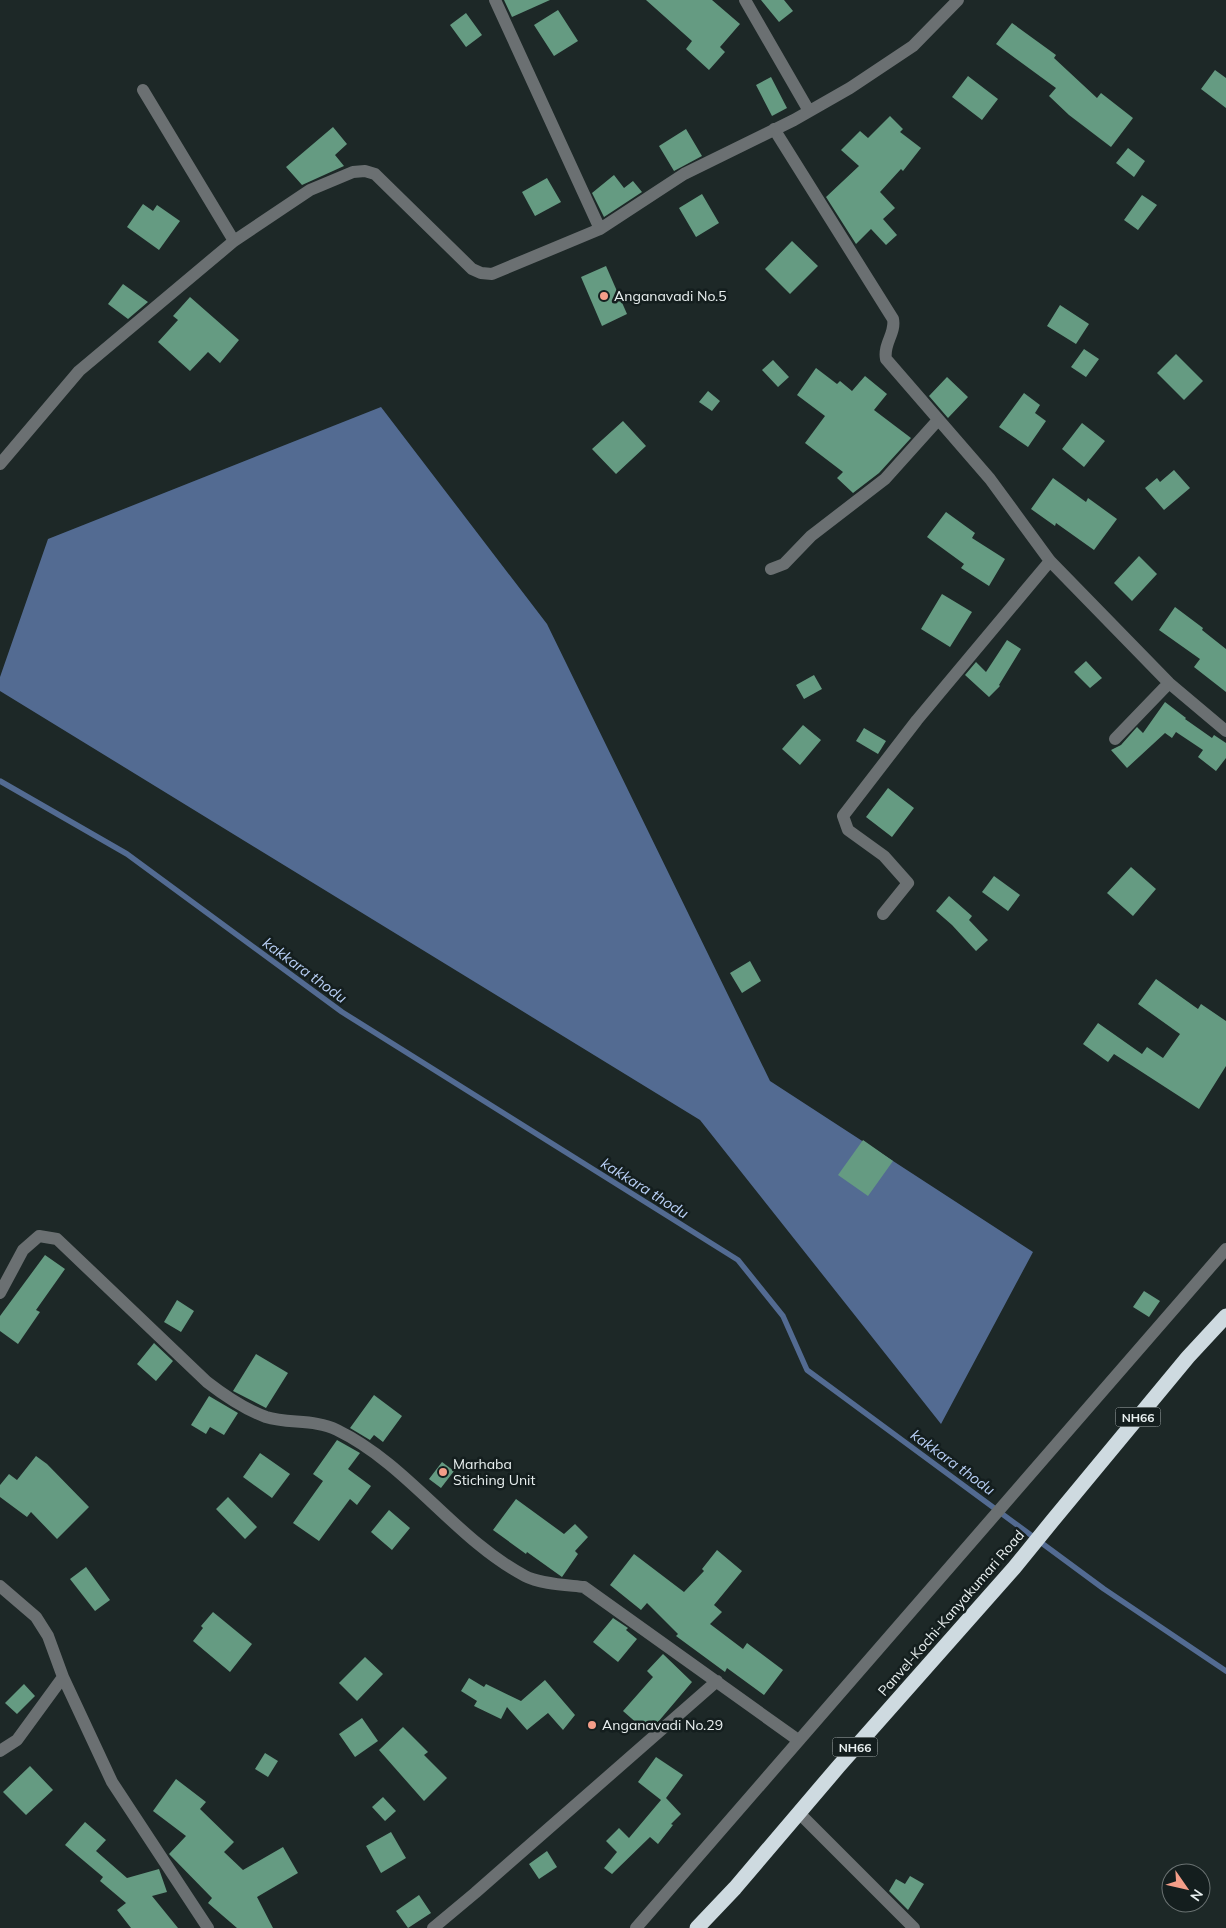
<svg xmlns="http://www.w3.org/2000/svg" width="1226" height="1928" viewBox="0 0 1226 1928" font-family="Mulish,sans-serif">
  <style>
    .water { fill: #536b92 }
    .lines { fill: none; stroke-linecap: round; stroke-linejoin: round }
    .stream { stroke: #536b92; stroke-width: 5.5 }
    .building { fill: #659b82 }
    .minor { stroke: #6b7072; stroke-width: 12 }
    .highway { stroke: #cedae0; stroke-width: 15 }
    .poi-dot { fill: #f49e89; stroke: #141e1e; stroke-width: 2 }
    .labels { text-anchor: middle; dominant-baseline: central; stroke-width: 5; stroke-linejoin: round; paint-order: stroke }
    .shield { fill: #141e1e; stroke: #aab2b2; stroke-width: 1 }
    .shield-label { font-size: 12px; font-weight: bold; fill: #eaf1f1 }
    .poi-label { font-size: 14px; fill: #eaf1f1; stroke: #141e1e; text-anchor: start }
    .street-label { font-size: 14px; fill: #eaf1f1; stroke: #141e1e }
    .water-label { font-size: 15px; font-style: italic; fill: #b8cff5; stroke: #141e1e }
  </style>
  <rect width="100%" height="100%" fill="#1d2827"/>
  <path class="water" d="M 381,407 L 547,624 L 770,1081 L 1033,1252 L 941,1424 L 700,1120 L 0,691 L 0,677 L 48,539 Z"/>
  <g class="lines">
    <path class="stream" d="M 0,781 L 127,854 L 342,1012 L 738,1260 L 783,1316 L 807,1370 L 1104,1589 L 1226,1671"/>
  </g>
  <path class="building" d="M 504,0 L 550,0 L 512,17 Z
    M 646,0 L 712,0 L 740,24 L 720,47 L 725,52 L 709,70 L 686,49 L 692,41 Z
    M 761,0 L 784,0 L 793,11 L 779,22 Z
    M 558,10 L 578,41 L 554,56 L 534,25 Z
    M 466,13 L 482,35 L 466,47 L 450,25 Z
    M 1012,23 L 1056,55 L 1054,58 L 1097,98 L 1101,93 L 1133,118 L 1111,147 L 1069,115 L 1049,96 L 1056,88 L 996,44 Z
    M 1215,70 L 1226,78 L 1226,108 L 1201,89 Z
    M 968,76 L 998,99 L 982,120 L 952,97 Z
    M 771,77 L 787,108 L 772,116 L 756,85 Z
    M 890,116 L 903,129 L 900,132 L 921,148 L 903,171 L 901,169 L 880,192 L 895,208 L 883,219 L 897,235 L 886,245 L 871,229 L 856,244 L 826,197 L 859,166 L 841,150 L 860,131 L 868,138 Z
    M 333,127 L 347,144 L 335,155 L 344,166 L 302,185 L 286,167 Z
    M 686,129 L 702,156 L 674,171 L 659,146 Z
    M 1128,148 L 1145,161 L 1134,177 L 1116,163 Z
    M 614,175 L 624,188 L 633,181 L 642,192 L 604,217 L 592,193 Z
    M 547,178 L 561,202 L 535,216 L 522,192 Z
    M 702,194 L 719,223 L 696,237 L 679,208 Z
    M 1142,195 L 1157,205 L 1138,230 L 1124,220 Z
    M 143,204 L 153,211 L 157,205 L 180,221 L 159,250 L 127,227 Z
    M 792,241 L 818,266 L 790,294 L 765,269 Z
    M 606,266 L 627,314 L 602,326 L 581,277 Z
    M 123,284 L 148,302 L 128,319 L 108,304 Z
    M 190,297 L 239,340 L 220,363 L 208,352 L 190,371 L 158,342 L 178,320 L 173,316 Z
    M 1060,305 L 1089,324 L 1076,344 L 1047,326 Z
    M 1084,349 L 1099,359 L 1086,377 L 1071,367 Z
    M 1176,354 L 1203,381 L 1184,400 L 1157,373 Z
    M 773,360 L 789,377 L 778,387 L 762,370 Z
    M 816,368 L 837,384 L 840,381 L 852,391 L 865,376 L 887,394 L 874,410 L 911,438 L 879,473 L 853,493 L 837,478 L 843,472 L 805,443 L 825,416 L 797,395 Z
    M 947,377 L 968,397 L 948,418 L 929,396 Z
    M 708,391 L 720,401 L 712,411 L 699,402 Z
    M 1024,393 L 1040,405 L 1035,413 L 1046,421 L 1028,447 L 999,427 Z
    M 623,421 L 646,446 L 616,474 L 592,449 Z
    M 1082,423 L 1105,441 L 1084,467 L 1062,449 Z
    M 1174,470 L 1190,488 L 1164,510 L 1145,488 L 1157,478 L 1160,482 Z
    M 1053,478 L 1086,502 L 1088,498 L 1117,519 L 1094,550 L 1056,523 L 1055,526 L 1031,509 Z
    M 946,512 L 975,533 L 972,538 L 1005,559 L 989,586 L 961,568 L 964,564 L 927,537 Z
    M 1139,556 L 1157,574 L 1132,601 L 1114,583 Z
    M 942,594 L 972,612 L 950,647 L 921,629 Z
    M 1175,607 L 1203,628 L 1202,630 L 1226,649 L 1226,692 L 1194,667 L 1200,659 L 1159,630 Z
    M 1007,640 L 1021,649 L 999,685 L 1000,686 L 989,697 L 965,675 L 976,662 L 986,672 Z
    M 1086,661 L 1102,678 L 1090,688 L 1074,672 Z
    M 814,675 L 822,689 L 804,699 L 796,685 Z
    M 1165,702 L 1186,718 L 1185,719 L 1212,738 L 1214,735 L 1226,743 L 1226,758 L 1216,771 L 1198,757 L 1203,750 L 1176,732 L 1172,738 L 1165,733 L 1127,768 L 1111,750 L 1121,745 L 1137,727 L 1143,733 Z
    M 803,725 L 821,740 L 800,765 L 782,749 Z
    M 864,728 L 886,741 L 878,754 L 856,741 Z
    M 888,788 L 914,808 L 892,837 L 866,817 Z
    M 1131,867 L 1156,889 L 1133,916 L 1107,893 Z
    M 994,876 L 1020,895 L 1008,911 L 982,892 Z
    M 949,896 L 972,916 L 969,920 L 988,940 L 976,951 L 952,925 L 936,911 Z
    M 750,961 L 761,981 L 742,993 L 730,973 Z
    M 1156,979 L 1198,1009 L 1201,1004 L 1226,1021 L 1226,1066 L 1199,1109 L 1114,1054 L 1108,1062 L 1083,1044 L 1098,1023 L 1142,1054 L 1147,1047 L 1163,1058 L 1180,1034 L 1138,1004 Z
    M 863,1140 L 893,1161 L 868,1196 L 838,1175 Z
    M 45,1255 L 65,1269 L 36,1310 L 40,1312 L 18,1344 L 0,1331 L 0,1316 Z
    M 1144,1291 L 1160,1301 L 1149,1317 L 1133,1307 Z
    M 177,1300 L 194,1311 L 181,1332 L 164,1322 Z
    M 154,1343 L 173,1361 L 156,1381 L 137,1364 Z
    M 256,1354 L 288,1373 L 266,1408 L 233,1391 Z
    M 374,1395 L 402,1416 L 383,1442 L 374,1435 L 370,1440 L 350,1428 Z
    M 209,1396 L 238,1413 L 224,1435 L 210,1427 L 206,1434 L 191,1425 Z
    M 337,1440 L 360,1453 L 348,1469 L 371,1486 L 357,1505 L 350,1499 L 319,1541 L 293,1523 L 323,1481 L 313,1474 Z
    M 260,1453 L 290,1474 L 272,1498 L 243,1477 Z
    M 36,1456 L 47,1464 L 89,1507 L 57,1539 L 31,1512 L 27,1517 L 0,1497 L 0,1485 L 9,1474 L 17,1480 Z
    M 442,1462 L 454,1471 L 441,1488 L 429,1479 Z
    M 228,1497 L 257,1527 L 245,1539 L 216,1509 Z
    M 516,1499 L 564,1534 L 575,1524 L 588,1537 L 575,1551 L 578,1554 L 562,1577 L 527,1552 L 526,1554 L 493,1530 Z
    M 389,1510 L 410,1528 L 392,1550 L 371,1532 Z
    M 717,1550 L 742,1571 L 714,1605 L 722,1612 L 710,1624 L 743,1649 L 747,1643 L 783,1670 L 764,1695 L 727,1668 L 725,1672 L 676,1636 L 678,1634 L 647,1603 L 641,1610 L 610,1585 L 634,1554 L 684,1592 L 704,1571 L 702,1569 Z
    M 86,1567 L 110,1600 L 95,1611 L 70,1579 Z
    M 213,1612 L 252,1644 L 230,1672 L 193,1641 L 203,1628 L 201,1626 Z
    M 613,1618 L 628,1628 L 626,1630 L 637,1639 L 618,1662 L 593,1642 Z
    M 663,1654 L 692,1682 L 658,1722 L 647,1732 L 623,1711 L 653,1677 L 647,1671 Z
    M 365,1657 L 383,1674 L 357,1701 L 339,1683 Z
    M 469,1678 L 484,1687 L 486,1684 L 521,1701 L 545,1680 L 575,1715 L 563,1730 L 548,1713 L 527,1730 L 507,1707 L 501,1719 L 474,1706 L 477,1701 L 461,1691 Z
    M 24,1684 L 35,1696 L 17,1714 L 5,1703 Z
    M 362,1718 L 378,1741 L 355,1757 L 339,1734 Z
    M 403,1727 L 428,1752 L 424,1755 L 447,1778 L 424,1801 L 379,1750 Z
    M 265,1753 L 278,1761 L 268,1777 L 255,1769 Z
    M 656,1757 L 683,1775 L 666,1798 L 681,1814 L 671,1824 L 673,1825 L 658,1844 L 650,1837 L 612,1874 L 604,1868 L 617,1852 L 606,1841 L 619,1828 L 629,1838 L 661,1800 L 638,1782 Z
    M 30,1766 L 53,1790 L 26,1815 L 3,1792 Z
    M 176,1779 L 206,1802 L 200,1809 L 234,1842 L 224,1852 L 243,1870 L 283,1847 L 298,1873 L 257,1897 L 273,1928 L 237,1928 L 208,1903 L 212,1898 L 169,1854 L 186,1836 L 153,1811 Z
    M 383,1797 L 396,1811 L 385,1821 L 372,1807 Z
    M 85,1822 L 106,1840 L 96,1851 L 127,1878 L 159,1869 L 167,1892 L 152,1896 L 178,1928 L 131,1928 L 117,1910 L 126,1903 L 100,1881 L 103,1877 L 65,1845 Z
    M 391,1832 L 406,1858 L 381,1873 L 366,1846 Z
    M 547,1851 L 557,1867 L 539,1879 L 529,1864 Z
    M 910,1876 L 924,1884 L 908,1910 L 889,1891 L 896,1879 L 905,1884 Z
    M 419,1895 L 431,1913 L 408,1928 L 396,1911 Z"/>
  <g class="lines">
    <path class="minor" d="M 495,0 L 600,229
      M 745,0 L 809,111
      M 143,90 L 234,241
      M 774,129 L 893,319 C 896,333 883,344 886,359 L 990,479 L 1050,561 L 1169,683 L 1226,731
      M 0,464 L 79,371 L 234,241 L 310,190 L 353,172 L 365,171 L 375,174 L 472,269 L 481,273 L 492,274 L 600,229 L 684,174 L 794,120 L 850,88 L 913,46 L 958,0
      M 771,569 L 784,564 L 811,536 L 885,479 L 938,420
      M 1115,739 L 1169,683
      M 883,914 L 908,883 L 884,856 L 848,830 L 843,816 L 917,720 L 1050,561
      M 0,1293 L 23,1250 L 39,1236 L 57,1239 L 207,1382 C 225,1396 244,1409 266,1417 C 288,1424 315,1419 337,1430 C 409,1465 455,1539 525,1576 C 540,1584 567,1585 584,1587 L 798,1740
      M 0,1586 L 36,1617 L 48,1636 L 63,1677 L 112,1782 L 208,1928
      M 0,1751 L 17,1740 L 63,1677
      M 799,1813 L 914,1928
      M 433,1928 L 475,1893 L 717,1681
      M 636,1928 L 1226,1249"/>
    <path class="highway" d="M 697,1928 L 735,1888 L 838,1767 L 1014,1568 L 1053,1520 L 1188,1357 L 1226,1316"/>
  </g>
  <g class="poi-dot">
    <circle cx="604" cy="296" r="5"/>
    <circle cx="443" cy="1472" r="5"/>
    <circle cx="592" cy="1725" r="5"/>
  </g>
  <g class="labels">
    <g class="shield">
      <rect x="1115.5" y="1407.5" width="45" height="19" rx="4"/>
      <rect x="832.5" y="1737.5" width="45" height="19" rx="4"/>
    </g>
    <g class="shield-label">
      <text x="1138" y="1417">NH66</text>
      <text x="855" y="1747">NH66</text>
    </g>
    <g class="poi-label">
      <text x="614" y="296">Anganavadi No.5</text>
      <text x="453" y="1464">Marhaba<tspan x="453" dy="16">Stiching Unit</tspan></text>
      <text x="602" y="1725">Anganavadi No.29</text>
    </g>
    <g class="street-label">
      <text transform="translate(951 1613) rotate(-49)">Panvel-Kochi-Kanyakumari Road</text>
    </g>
    <g class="water-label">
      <text transform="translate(305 970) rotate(36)">kakkara thodu</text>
      <text transform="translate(645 1188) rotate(32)">kakkara thodu</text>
      <text transform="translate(953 1462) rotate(36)">kakkara thodu</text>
    </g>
  </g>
  <g transform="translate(1186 1888) rotate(124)"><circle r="24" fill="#141e1e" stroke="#6a7272"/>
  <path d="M0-4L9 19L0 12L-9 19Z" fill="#f49e89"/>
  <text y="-8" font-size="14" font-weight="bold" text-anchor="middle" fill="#eaf1f1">N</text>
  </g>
</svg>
